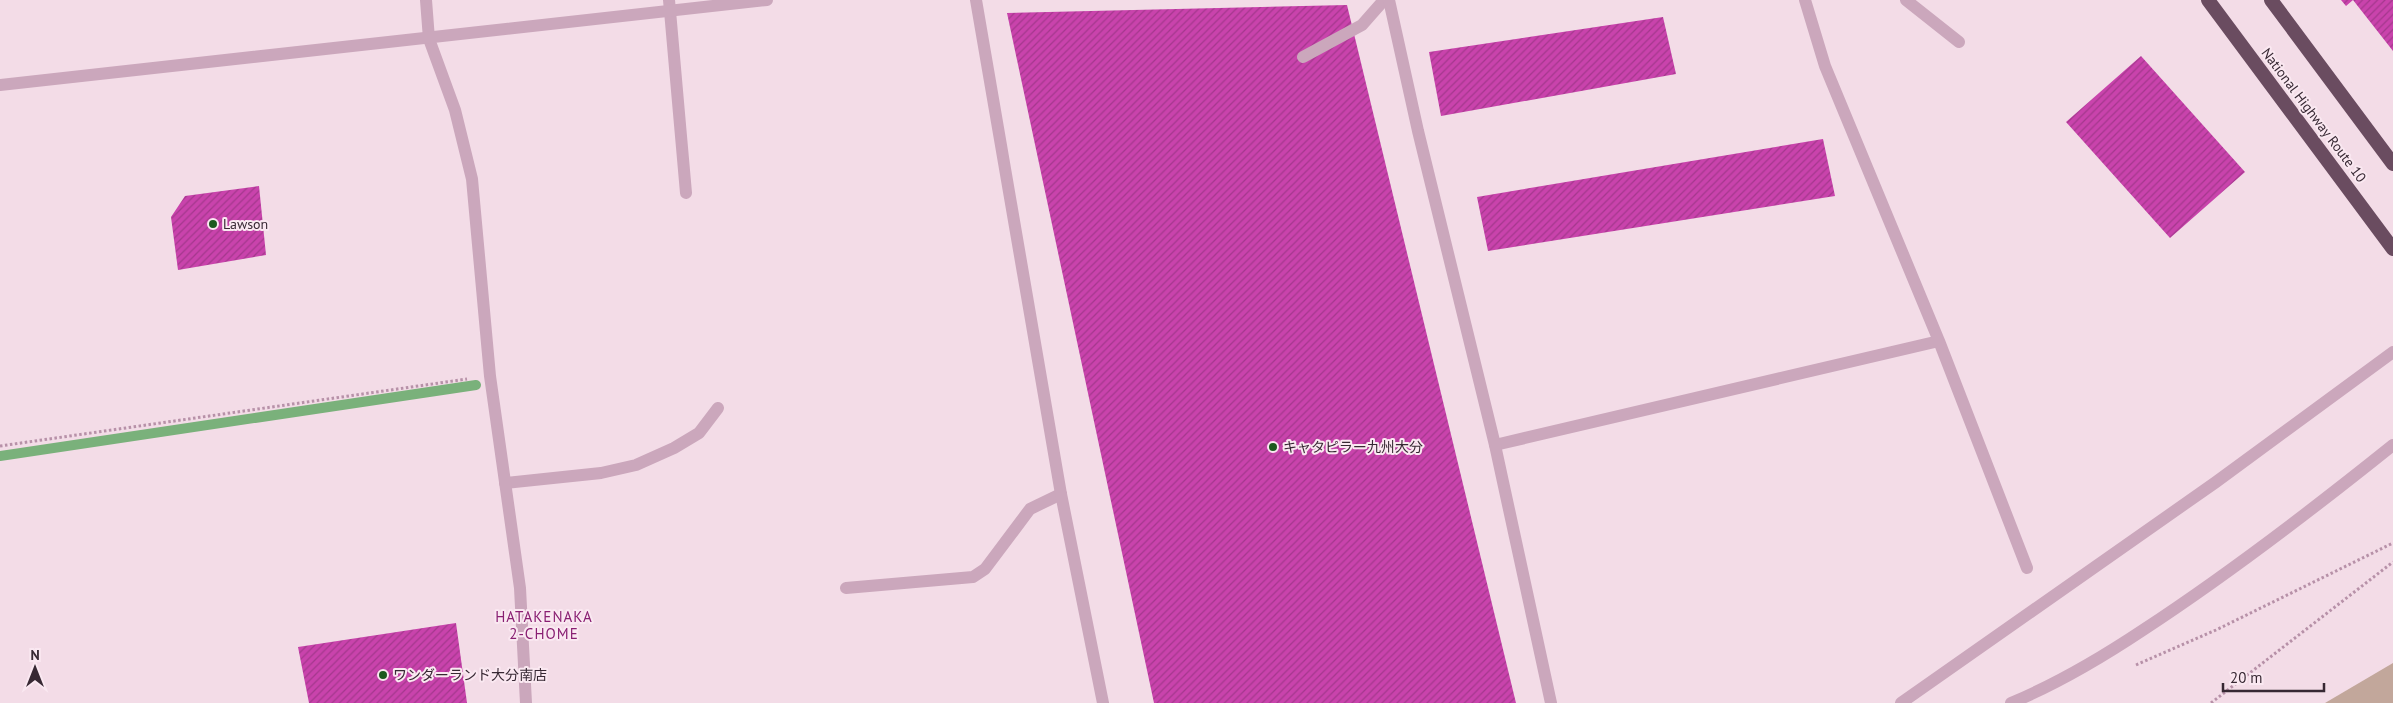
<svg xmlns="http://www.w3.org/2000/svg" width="2393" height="703" viewBox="0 0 2393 703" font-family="'PT Sans','Noto Sans JP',sans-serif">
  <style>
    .pitch { fill: #c2a79b }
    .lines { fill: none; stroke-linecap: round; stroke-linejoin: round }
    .stream { stroke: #7ab17b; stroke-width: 10 }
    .building { fill: url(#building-hatch) }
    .path { stroke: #b791a8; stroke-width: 3; stroke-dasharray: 2.5 2.5; stroke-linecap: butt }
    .service { stroke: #cba7bc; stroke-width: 12 }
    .minor { stroke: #cba7bc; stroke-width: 12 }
    .tertiary { stroke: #cba7bc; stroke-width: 12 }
    .trunk { stroke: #6a4c60; stroke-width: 14 }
    .poi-dot { fill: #1c5a1f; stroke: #fae8f1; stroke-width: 2 }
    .labels { text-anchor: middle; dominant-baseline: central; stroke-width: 4; stroke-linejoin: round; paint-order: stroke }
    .street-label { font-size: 14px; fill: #372833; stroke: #fae8f1 }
    .poi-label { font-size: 14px; fill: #372833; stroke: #fae8f1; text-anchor: start }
    .neighbourhood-label { font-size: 15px; letter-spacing: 1px; fill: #891f72; stroke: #fae8f1 }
  </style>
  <defs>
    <pattern id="building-hatch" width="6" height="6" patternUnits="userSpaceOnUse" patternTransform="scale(1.25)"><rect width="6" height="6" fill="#c943ac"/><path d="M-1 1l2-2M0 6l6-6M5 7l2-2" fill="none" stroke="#a4388d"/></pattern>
  </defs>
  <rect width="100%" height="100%" fill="#f3dce7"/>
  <path class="pitch" d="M 2393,663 L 2393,703 L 2325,703 Z"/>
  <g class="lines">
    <path class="stream" d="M 0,456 L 476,385"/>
  </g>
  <path class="building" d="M 2341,0 L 2393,0 L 2393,51 L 2353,0 L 2346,6 Z
    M 1347,5 L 1516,703 L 1154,703 L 1007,13 Z
    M 1663,17 L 1676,74 L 1441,116 L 1429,52 Z
    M 2141,56 L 2245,172 L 2170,238 L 2066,122 Z
    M 1823,139 L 1835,196 L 1488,251 L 1477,197 Z
    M 259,186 L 266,255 L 178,270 L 171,217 L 185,196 Z
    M 456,623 L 467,703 L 309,703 L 298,647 Z"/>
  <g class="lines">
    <path class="path" d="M 0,446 L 467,379
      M 2136,665 L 2216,630 L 2393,543
      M 2211,703 L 2393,562"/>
    <path class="service" d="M 670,11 L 686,193
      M 505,483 L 601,473 L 636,465 L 674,448 L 699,433 L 718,408
      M 846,588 L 973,577 L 985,569 L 1030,509 L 1061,494"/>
    <path class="minor" d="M 426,0 L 429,39 L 455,110 L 472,179 L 490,376 L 520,588 L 526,703
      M 669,0 L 670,11
      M 976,0 L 1061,494 L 1103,703
      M 1805,0 L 1825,66 L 1939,341 L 2027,568
      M 1906,0 L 1959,42
      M 1303,57 L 1362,25 L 1384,0
      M 1495,445 L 1939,341
      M 2011,703 C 2059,683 2101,658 2143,630 C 2230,573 2312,510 2393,445"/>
    <path class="tertiary" d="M 1389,0 L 1418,131 L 1495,445 L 1551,703
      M 0,85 L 767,0
      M 1901,703 L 2216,482 L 2393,352"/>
    <path class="trunk" d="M 2208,0 L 2393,249
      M 2271,0 L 2393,164"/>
  </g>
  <g class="poi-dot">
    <circle cx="213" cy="224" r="5"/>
    <circle cx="1273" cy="447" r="5"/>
    <circle cx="383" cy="675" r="5"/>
  </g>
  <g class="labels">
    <g class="street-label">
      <text transform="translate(2314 115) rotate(53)">National Highway Route 10</text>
    </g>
    <g class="poi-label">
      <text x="223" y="224">Lawson</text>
      <text x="1283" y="447">キャタピラー九州大分</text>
      <text x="393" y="675">ワンダーランド大分南店</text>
    </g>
    <g class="neighbourhood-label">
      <text x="544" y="616">HATAKENAKA<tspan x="544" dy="17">2-CHOME</tspan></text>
    </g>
  </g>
  <g transform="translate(35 668)" stroke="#fae8f1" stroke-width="4" paint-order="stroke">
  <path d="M0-4L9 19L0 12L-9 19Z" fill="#372833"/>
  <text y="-8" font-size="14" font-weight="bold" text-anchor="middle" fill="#372833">N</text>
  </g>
  <path d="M2223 683v8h101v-8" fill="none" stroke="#372833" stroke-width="2.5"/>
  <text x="2230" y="683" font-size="15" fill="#372833" stroke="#fae8f1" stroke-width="4" paint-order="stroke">20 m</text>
</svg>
